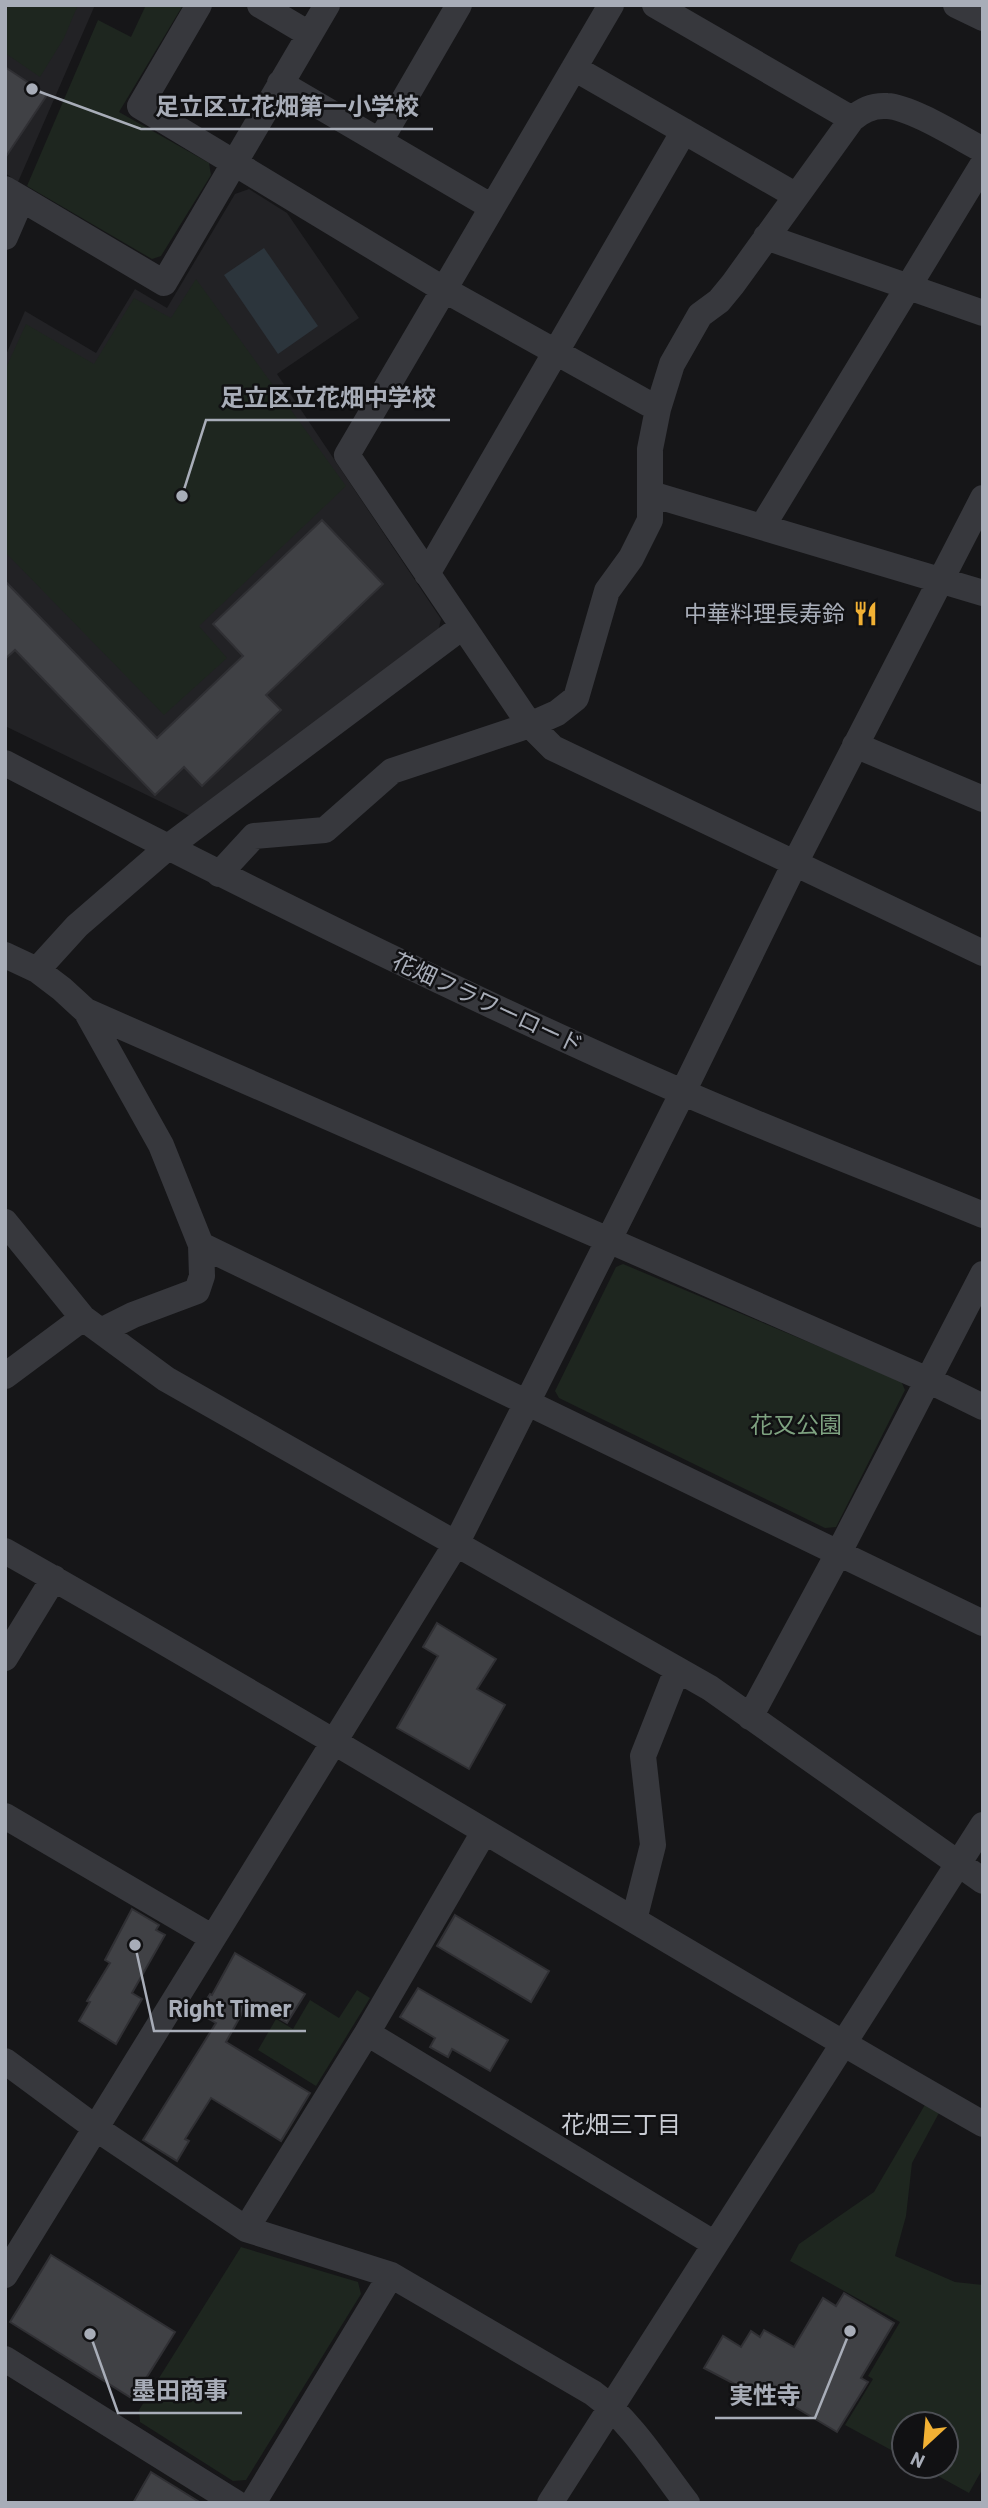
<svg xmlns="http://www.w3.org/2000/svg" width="988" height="2508" viewBox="0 0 988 2508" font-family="Barlow,'Noto Sans JP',sans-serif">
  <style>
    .built { fill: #222225 }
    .green { fill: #1e261f }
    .water { fill: #2c353c }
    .building { fill: #404145; stroke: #303034; stroke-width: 2 }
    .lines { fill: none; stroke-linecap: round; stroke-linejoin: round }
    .minor { stroke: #37383d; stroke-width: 26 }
    .labels { text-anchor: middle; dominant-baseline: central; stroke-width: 5; stroke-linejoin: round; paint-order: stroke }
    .poi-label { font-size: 23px; fill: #a8adb8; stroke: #111113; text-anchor: end }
    .street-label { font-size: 23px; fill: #a8adb8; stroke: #111113 }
    .park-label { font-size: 23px; fill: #7fa381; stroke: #111113 }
    .neighbourhood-label { font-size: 24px; fill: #c9ccd4; stroke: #111113 }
    .leader { fill: none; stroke: #a8adb8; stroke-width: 2.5 }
    .callout-dot { fill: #a8adb8; stroke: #111113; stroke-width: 2.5 }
    .callout-label { font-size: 24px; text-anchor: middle; font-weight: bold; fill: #a8adb8; stroke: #111113; stroke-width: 5; stroke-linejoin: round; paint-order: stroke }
  </style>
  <rect width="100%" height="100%" fill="#161618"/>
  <path class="built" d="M 5,5 L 95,5 L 18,182 L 5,173 Z
    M 249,189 L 287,213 L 359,318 L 277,374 L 441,619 L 438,632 L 190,816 L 5,726 L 5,357 L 25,311 L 96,353 L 135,289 L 167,308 L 235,194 Z"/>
  <path class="green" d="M 5,5 L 78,5 L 64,38 L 40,77 L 5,53 Z
    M 146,5 L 183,5 L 119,112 L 209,163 L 211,175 L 161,256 L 152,259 L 27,186 L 98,20 L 131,37 Z
    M 196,279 L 346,486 L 199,626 L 227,658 L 164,715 L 5,552 L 5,370 L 26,324 L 94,364 L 134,298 L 171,318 Z
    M 623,1264 L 901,1381 L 905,1390 L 836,1527 L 825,1528 L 559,1398 L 555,1391 L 616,1267 Z
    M 357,1990 L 370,1998 L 316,2086 L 258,2050 L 276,2019 L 293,2029 L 310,2000 L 339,2018 Z
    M 926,2103 L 940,2111 L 912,2163 L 906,2216 L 895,2256 L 955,2282 L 983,2285 L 983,2468 L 969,2493 L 920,2466 L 946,2466 L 946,2424 L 904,2424 L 904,2457 L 845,2425 L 873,2379 L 868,2376 L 900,2322 L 790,2261 L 799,2244 L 874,2192 Z
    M 241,2247 L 358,2282 L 361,2294 L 246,2480 L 233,2481 L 140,2422 L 139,2410 Z"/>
  <path class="water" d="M 264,248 L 318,326 L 278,354 L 224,275 Z"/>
  <path class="building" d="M 5,67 L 47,95 L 5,158 Z
    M 322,520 L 383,584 L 266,695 L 281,710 L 202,786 L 184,767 L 155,795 L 15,650 L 5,659 L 5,581 L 157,738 L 243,656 L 213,624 Z
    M 437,1623 L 496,1659 L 477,1689 L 505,1705 L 469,1769 L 397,1728 L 438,1656 L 423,1647 Z
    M 132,1909 L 159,1925 L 156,1930 L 165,1935 L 132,1993 L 142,1999 L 116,2044 L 79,2021 L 90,2002 L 87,2001 L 110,1963 L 105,1960 Z
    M 455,1915 L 549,1971 L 531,2002 L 437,1946 Z
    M 235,1953 L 305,1994 L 287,2023 L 249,2001 L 226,2042 L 310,2093 L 281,2141 L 211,2098 L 185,2139 L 189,2141 L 177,2161 L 143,2140 L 216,2023 L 198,2013 L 210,1994 L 212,1995 Z
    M 418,1988 L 508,2040 L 490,2071 L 452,2049 L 448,2057 L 430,2047 L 435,2038 L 400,2017 Z
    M 51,2255 L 175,2332 L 133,2399 L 10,2322 Z
    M 844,2293 L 894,2323 L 861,2378 L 868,2382 L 837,2432 L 758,2385 L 754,2391 L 746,2386 L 744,2389 L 704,2368 L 723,2336 L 741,2347 L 751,2331 L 760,2337 L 764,2330 L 794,2347 L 823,2298 L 836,2306 Z
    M 151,2472 L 201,2503 L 133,2503 Z"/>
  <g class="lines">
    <path class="minor" d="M 199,5 L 140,106 L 443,289 L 658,409
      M 260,5 L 309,34
      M 611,5 L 347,455 L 530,725 L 553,748 L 983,953
      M 655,5 L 852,119
      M 956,5 L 983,18
      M 574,68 L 795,195
      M 280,83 L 492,207
      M 380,141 L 459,5
      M 5,189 L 164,283 L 327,5
      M 5,237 L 21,200
      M 766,237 L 983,313
      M 651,494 L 983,593
      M 762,527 L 983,164
      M 427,574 L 684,131
      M 855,745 L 983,799
      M 5,763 C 227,879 452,991 682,1092 C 781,1135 883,1174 983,1215
      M 219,874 L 254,836 L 325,830 L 392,771 L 530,725 L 557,713 L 576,698 L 607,591 L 631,558 L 650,520 L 650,449 L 658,409 L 672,364 L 700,315 L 719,301 L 733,284 L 852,119 C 862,110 873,105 887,106 C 911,107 960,138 983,150
      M 5,955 L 37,970 L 62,989 L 86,1011 L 161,1145 L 201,1245 L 202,1276 L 197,1291 L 133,1315 L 101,1331
      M 37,970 L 77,926 L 167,848 L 462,627
      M 86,1011 L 930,1381 L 983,1407
      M 5,1222 L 83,1318 L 166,1379 L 710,1688 L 983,1881
      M 201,1245 L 983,1623
      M 5,1376 L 83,1318
      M 5,1551 C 334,1737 655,1937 983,2124
      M 5,1658 L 54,1578
      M 750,1717 L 839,1552 L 983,1274
      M 5,1816 L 213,1938
      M 634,1920 L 653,1845 L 643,1756 L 677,1670
      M 367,2033 L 715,2244
      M 5,2061 L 97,2129 L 246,2229 L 391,2275 L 593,2393 C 631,2421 658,2465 687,2503
      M 246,2229 L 367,2033 L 484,1832
      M 5,2275 L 456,1544 L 683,1092 L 795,863 L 983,498
      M 5,2359 L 236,2503
      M 253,2503 L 391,2275
      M 550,2503 L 983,1825"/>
  </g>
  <defs>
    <symbol id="restaurant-bare" viewBox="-9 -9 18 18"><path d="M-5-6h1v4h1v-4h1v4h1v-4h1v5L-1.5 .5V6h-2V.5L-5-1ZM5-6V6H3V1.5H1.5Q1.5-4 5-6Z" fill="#f2b134" stroke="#111113" stroke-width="2.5" paint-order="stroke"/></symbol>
  </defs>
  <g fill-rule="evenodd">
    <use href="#restaurant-bare" x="848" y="596" width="35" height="35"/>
  </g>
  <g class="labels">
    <g class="poi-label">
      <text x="845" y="613">中華料理長寿鈴</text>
    </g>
    <g class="street-label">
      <text transform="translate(488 1002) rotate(25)">花畑フラワーロード</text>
    </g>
    <g class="park-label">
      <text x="796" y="1424">花又公園</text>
    </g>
    <g class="neighbourhood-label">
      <text x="621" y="2123">花畑三丁目</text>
    </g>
  </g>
  <path class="leader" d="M32 89L141 129H433M182 496L206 420H450M135 1945L154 2031H306M90 2334L118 2413H242M850 2331L815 2418H715"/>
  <g class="callout-dot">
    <circle cx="32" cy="89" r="7"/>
    <circle cx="182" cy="496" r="7"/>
    <circle cx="135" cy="1945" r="7"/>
    <circle cx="90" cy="2334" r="7"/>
    <circle cx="850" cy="2331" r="7"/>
  </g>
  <g class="callout-label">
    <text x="287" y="115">足立区立花畑第一小学校</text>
    <text x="328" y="406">足立区立花畑中学校</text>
    <text x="230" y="2017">Right Timer</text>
    <text x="180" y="2399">墨田商事</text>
    <text x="765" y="2404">実性寺</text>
  </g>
  <rect width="988" height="2508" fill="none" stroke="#a8adb8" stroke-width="14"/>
  <g transform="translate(925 2445) rotate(206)"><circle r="33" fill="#111113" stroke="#4d4f55" stroke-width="2"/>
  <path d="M0-5L12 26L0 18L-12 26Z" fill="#f2b134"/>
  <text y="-10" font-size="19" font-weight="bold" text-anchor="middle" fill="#a8adb8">N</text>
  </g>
</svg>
